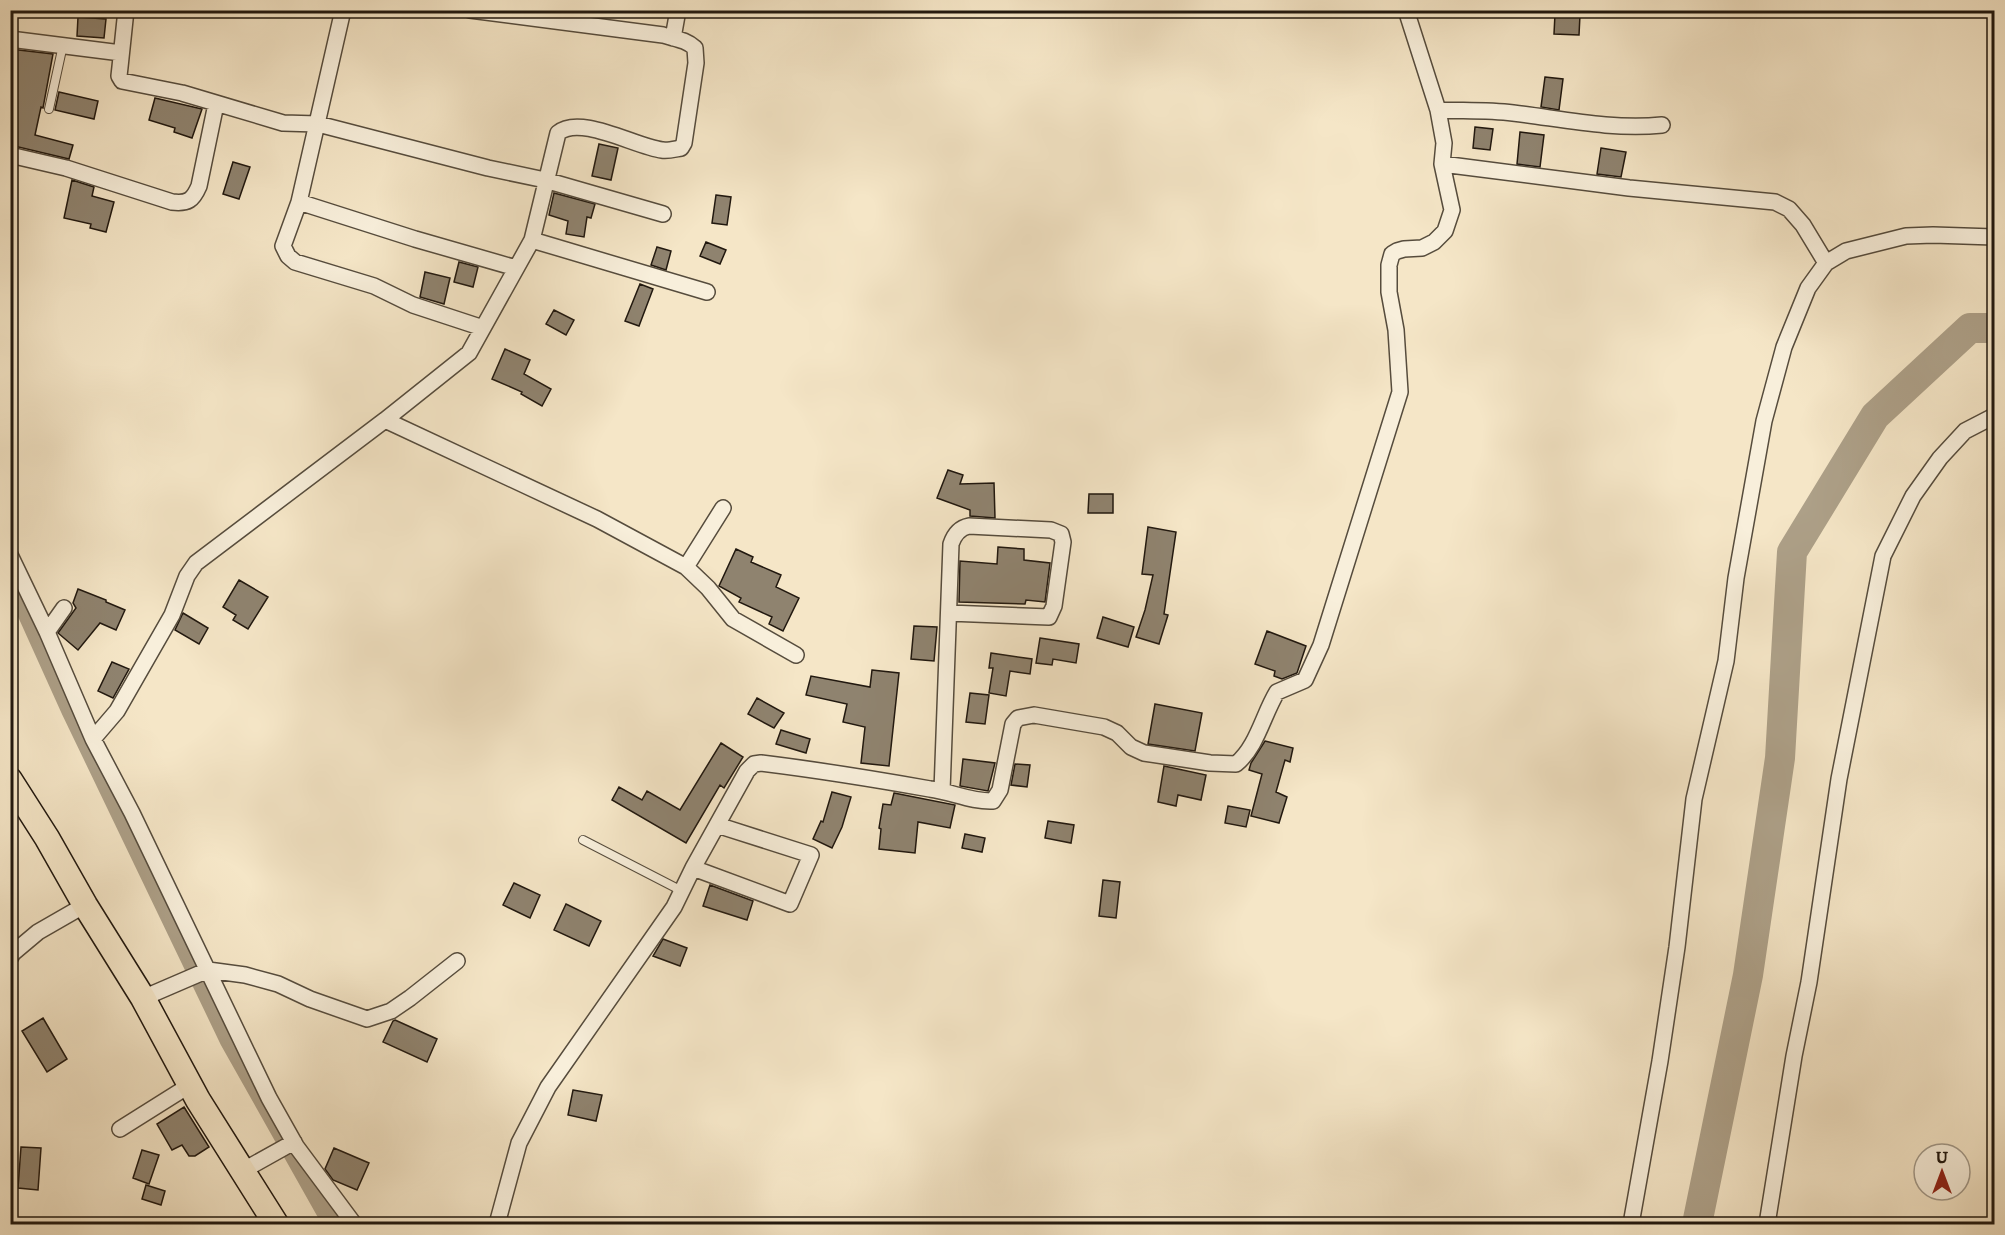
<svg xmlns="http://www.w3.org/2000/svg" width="2005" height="1235" viewBox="0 0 2005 1235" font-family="'IM FELL DW Pica',serif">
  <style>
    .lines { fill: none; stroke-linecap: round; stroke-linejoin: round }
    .canal { stroke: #ada088; stroke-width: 18 }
    .river { stroke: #ada088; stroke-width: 30 }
    .building { fill: #8f836f; stroke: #21180f; stroke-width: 1.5 }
    .service-casing { stroke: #564c3d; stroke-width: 10 }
    .minor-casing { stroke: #564c3d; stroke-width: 18 }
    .primary-casing { stroke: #21180f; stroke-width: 27 }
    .service { stroke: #f8efdb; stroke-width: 8 }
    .minor { stroke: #f8efdb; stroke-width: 15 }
    .primary { stroke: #f5e6c7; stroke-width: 24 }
  </style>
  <rect width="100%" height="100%" fill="#f5e6c7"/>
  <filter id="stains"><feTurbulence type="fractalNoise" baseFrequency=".00333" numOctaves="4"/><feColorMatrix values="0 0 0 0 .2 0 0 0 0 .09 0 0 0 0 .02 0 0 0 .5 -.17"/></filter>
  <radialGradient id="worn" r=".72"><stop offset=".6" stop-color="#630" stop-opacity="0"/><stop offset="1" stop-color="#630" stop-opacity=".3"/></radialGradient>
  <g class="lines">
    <path class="canal" d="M 10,577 L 70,710 L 229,1041 L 332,1224"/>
    <path class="river" d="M 1697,1224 L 1748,975 L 1780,758 L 1792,552 L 1875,416 L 1970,328 L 1994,328"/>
  </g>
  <path class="building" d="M 1555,14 L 1580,15 L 1579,35 L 1554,34 Z
    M 78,17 L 106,19 L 104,38 L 77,36 Z
    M 10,49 L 53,54 L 43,108 L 41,107 L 35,135 L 73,145 L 69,159 L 10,145 Z
    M 1545,77 L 1563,79 L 1559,110 L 1541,107 Z
    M 59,92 L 98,101 L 94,119 L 55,110 Z
    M 155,98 L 202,109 L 192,138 L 174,132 L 175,128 L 149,120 Z
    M 1475,127 L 1493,129 L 1490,150 L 1473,148 Z
    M 1520,132 L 1544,135 L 1540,167 L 1517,164 Z
    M 599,144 L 618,148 L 611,180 L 592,176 Z
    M 1601,148 L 1626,152 L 1621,177 L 1597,174 Z
    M 233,162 L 250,167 L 239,199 L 223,194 Z
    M 72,180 L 94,187 L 92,196 L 114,202 L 106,232 L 90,228 L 91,224 L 64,218 Z
    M 554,193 L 595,204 L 591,218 L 587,217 L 584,237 L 566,234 L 568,221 L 549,215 Z
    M 716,195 L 731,197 L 727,225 L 712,223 Z
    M 706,242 L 726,250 L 720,264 L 700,256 Z
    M 657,247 L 671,251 L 666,270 L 651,265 Z
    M 459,262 L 478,267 L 473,287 L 454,282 Z
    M 425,272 L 450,278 L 444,304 L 420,297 Z
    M 640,284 L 653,289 L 639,326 L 625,321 Z
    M 554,310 L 574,320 L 566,335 L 546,324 Z
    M 505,349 L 530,360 L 524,374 L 551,389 L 542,406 L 521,394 L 522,392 L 492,379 Z
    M 948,470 L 963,475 L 960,484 L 994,483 L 995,518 L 970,516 L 970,510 L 937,498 Z
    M 1089,494 L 1113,494 L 1113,513 L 1088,513 Z
    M 1148,527 L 1176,532 L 1164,614 L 1168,615 L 1159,644 L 1136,637 L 1145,610 L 1153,575 L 1142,574 Z
    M 998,547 L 1024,549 L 1024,560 L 1050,563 L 1045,602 L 1026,600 L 1025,604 L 959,602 L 960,561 L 997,564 Z
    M 736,549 L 753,557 L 751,562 L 781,575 L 776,587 L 799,598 L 783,631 L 769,624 L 772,617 L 739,602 L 741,598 L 719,586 Z
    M 239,580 L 268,597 L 248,629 L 233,620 L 236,615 L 223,607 Z
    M 78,589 L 106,600 L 106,602 L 125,610 L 116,630 L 100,623 L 78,650 L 58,633 L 76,608 L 73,603 Z
    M 183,613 L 208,628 L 199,644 L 175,630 Z
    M 1103,617 L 1134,627 L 1128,647 L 1097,638 Z
    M 914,626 L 937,627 L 934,661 L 911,659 Z
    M 1267,631 L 1306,646 L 1297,673 L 1282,679 L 1274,676 L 1275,671 L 1255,664 Z
    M 1040,638 L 1079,644 L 1076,663 L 1053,659 L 1052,665 L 1036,663 Z
    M 991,653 L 1032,659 L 1030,674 L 1010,671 L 1006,696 L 989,693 L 993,668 L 989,668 Z
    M 112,662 L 129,669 L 113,698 L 98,691 Z
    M 872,670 L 899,673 L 889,766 L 861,763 L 865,727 L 843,722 L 847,704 L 806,695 L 811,676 L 870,687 Z
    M 970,693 L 989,695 L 985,724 L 966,722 Z
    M 757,698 L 784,713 L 774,728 L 748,714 Z
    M 1155,704 L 1202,713 L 1195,751 L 1148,744 Z
    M 781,730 L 810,739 L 806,753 L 776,744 Z
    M 1265,741 L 1293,748 L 1290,762 L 1285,760 L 1276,792 L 1287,797 L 1279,823 L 1251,816 L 1262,774 L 1249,770 L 1251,763 Z
    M 721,743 L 743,757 L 724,788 L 720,785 L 686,843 L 612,800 L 619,787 L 642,800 L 647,791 L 680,810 Z
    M 963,759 L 995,763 L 988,791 L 960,786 Z
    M 1015,764 L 1030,765 L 1027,787 L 1011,785 Z
    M 1164,766 L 1206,775 L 1201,800 L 1178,795 L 1176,806 L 1158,802 Z
    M 832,792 L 851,797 L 842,827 L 832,848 L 813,839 L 821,821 L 823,822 Z
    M 894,793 L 955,805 L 950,828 L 918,822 L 915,853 L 879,849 L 881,829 L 879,828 L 883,804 L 891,805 Z
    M 1228,806 L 1250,810 L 1246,827 L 1225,823 Z
    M 1048,821 L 1074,825 L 1071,843 L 1045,838 Z
    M 965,834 L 985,838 L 982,852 L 962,848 Z
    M 1103,880 L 1120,882 L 1116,918 L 1099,916 Z
    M 514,883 L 540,895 L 530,918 L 503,905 Z
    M 710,885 L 753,901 L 747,920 L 703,906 Z
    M 566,904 L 601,921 L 589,946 L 554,930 Z
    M 663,939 L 687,948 L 680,966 L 653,956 Z
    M 43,1018 L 67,1059 L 47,1072 L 22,1031 Z
    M 395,1020 L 437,1039 L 427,1062 L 383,1042 L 393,1021 Z
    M 573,1090 L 602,1095 L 596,1121 L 568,1115 Z
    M 184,1107 L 209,1147 L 195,1156 L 189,1156 L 182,1145 L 172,1150 L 157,1124 Z
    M 21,1147 L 41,1148 L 38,1190 L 18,1188 Z
    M 334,1148 L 369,1163 L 357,1190 L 333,1180 L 325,1169 Z
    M 142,1150 L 159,1155 L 149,1184 L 133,1178 Z
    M 146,1185 L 165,1191 L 161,1205 L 142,1199 Z"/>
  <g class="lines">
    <defs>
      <path id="service" d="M 49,109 L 63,45
        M 583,840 L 682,891"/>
      <path id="minor" d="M 126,10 L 120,67 L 119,76 L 122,81 L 182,93 L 283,123 L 318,124 L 488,168 L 545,180 L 663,214
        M 343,10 L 299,202 L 283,246 L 288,256 L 295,262 L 374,286 L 413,305 L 483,328
        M 673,38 L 678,10
        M 10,39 L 121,53
        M 1438,110 C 1463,111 1489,110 1513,113 C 1563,119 1612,130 1662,125
        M 10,155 L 66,168 L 172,202 C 188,204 193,200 199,186 L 216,104
        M 1442,164 L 1629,188 L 1775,202 L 1789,209 L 1803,225 L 1826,263
        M 299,202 L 415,239 L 516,268
        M 532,240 L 707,292
        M 385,420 L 597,519 L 686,567 L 708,588 L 733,619 L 796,655
        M 10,555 L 47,632 L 93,739 L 132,813 L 269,1098 L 296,1146 L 354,1224
        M 686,567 L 723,508
        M 47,632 L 64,608
        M 93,739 L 117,711 L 172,615 L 187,576 L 196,563 L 385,420 L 469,353 L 532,240 L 558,133 C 580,114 636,147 662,150 C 668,151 675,149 681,148 L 684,143 L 696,63 L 695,48 C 685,39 675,39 663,35 L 470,10
        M 942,791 L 951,544 C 954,535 959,528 969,526 L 1051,530 L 1061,534 L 1063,542 L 1054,606 L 1049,617 L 949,613
        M 693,868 L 790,904 L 811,855 L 717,825
        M 10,958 L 13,953 L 38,932 L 85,905
        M 143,998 L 208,970 L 245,975 L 278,984 L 310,999 L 367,1019 L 391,1011 L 410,998 L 457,961
        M 120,1129 L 190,1085
        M 242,1171 L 294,1142
        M 497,1224 L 519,1143 L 548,1087 L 674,907 L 693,868 L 747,771 L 754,764 L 761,763 C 818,770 874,779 930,789 C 952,792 972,802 993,801 L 1000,790 L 1013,724 L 1018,718 L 1034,715 L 1104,727 L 1117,733 L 1131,747 L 1144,753 L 1210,763 L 1236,764 C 1257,747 1263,715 1277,692 L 1305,680 L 1321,645 L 1400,392 L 1396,330 L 1389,292 L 1389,265 L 1392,254 L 1397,251 L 1404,249 L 1422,248 L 1434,242 L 1445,231 L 1452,210 L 1442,164 L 1444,143 L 1438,110 L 1406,10
        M 1631,1224 L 1660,1061 L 1677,947 L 1694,799 L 1726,661 L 1736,578 L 1764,421 L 1784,347 L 1808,288 L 1826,263 L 1846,251 L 1906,236 L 1933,235 L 1994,237
        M 1767,1224 L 1794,1056 L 1809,982 L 1839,779 L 1883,556 L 1913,496 L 1940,458 L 1965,431 L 1994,416"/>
      <path id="primary" d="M 10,780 L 47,838 L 85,905 L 143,998 L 198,1100 L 276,1224"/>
    </defs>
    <use href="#service" class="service-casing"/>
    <use href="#minor" class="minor-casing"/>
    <use href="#primary" class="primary-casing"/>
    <use href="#service" class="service"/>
    <use href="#minor" class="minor"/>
    <use href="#primary" class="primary"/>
  </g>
  <rect width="2005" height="1235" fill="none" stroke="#f5e6c7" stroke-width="36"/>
  <rect x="12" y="12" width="1981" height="1211" fill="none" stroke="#21180f" stroke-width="3"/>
  <rect x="18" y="18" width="1969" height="1199" fill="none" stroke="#21180f" stroke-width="1.5"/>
  <g transform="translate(1942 1172)"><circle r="28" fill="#f8efdb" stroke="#a29989" stroke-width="1.5"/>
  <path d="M0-4.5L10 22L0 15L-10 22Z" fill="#8f2418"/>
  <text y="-9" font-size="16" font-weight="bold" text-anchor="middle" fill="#21180f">U</text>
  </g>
  <rect width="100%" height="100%" filter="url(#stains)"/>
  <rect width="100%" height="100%" fill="url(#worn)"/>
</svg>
